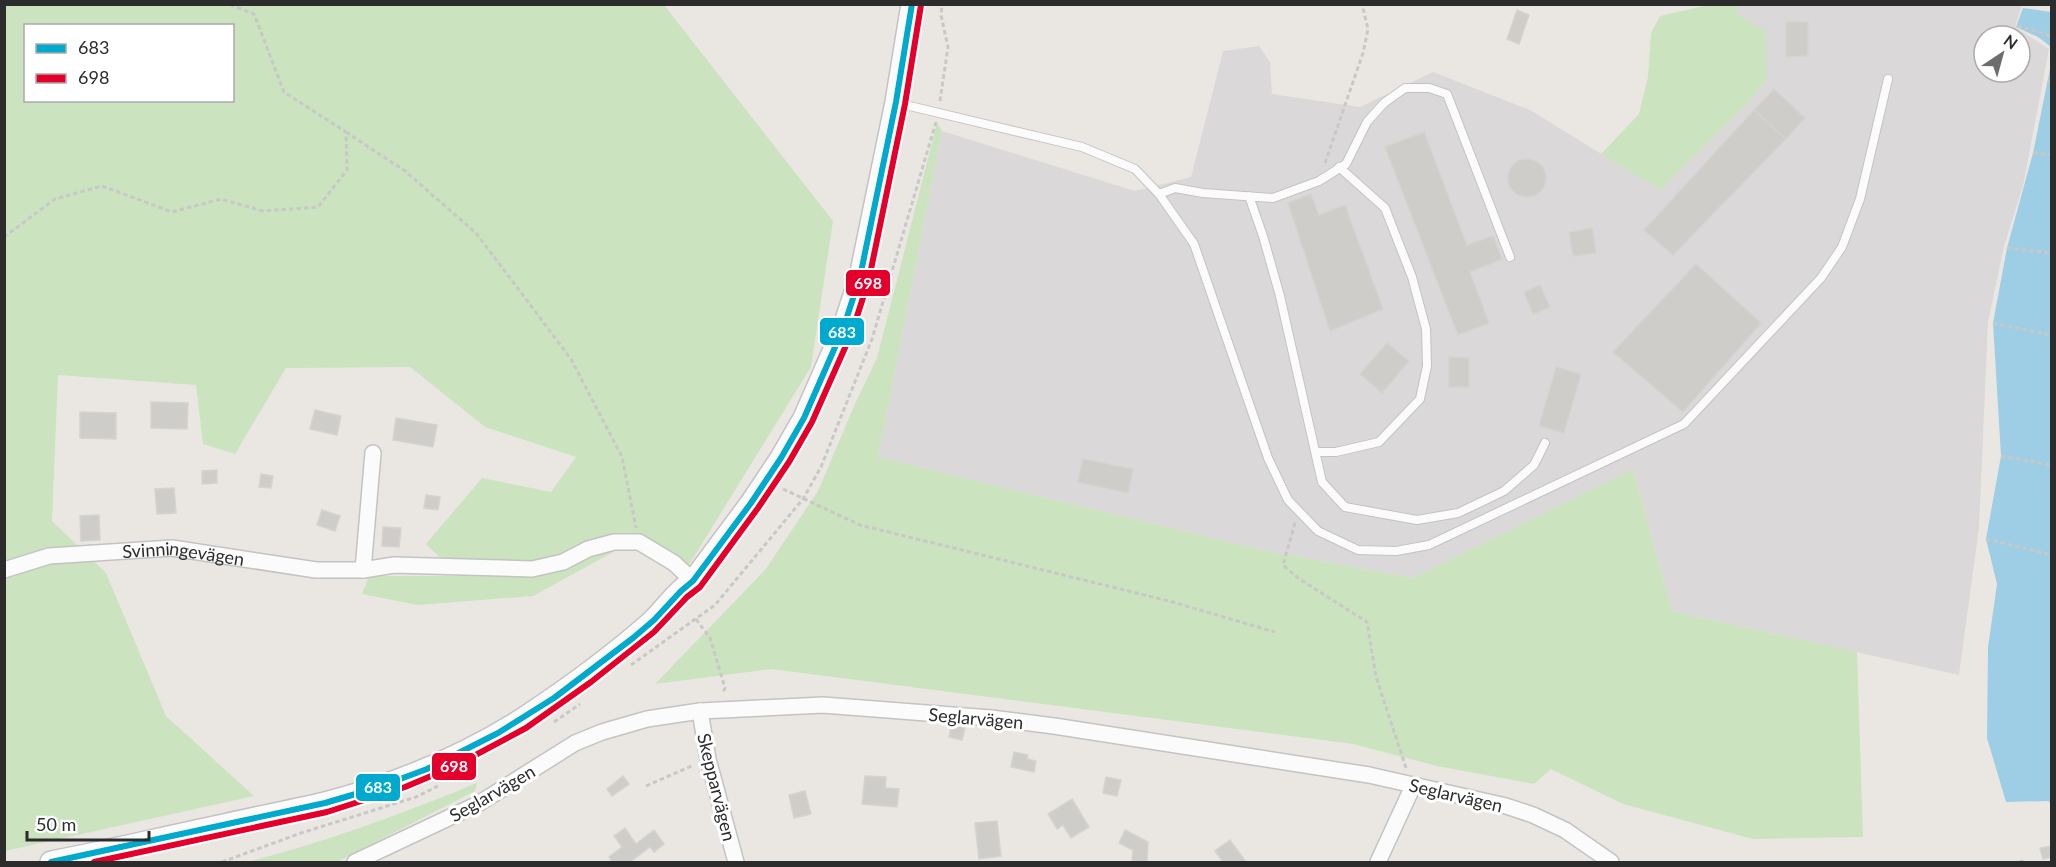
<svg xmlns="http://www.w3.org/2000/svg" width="2056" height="867" viewBox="0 0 2056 867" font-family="Lato,sans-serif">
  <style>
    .industrial { fill: #dbd8da; fill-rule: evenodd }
    .green { fill: #cbe3bf; fill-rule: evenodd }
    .water { fill: #9dcee5 }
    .building { fill: #cfcdca; stroke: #d5d3cf; stroke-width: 1.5 }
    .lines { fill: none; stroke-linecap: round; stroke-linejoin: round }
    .lane-casing { stroke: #c4c3c3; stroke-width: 10 }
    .street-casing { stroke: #c4c3c3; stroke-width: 18 }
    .secondary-casing { stroke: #c4c3c3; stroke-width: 24 }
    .path { stroke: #c8c8c7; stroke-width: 3; stroke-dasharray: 4.5 3; stroke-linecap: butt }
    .lane { stroke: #fcfbfb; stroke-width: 8 }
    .street { stroke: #fcfbfb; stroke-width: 15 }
    .secondary { stroke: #fcfbfb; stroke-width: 21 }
    .bus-1-casing { stroke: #fff; stroke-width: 10 }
    .bus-2-casing { stroke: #fff; stroke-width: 10 }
    .bus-1 { stroke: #00a9ce; stroke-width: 6 }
    .bus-2 { stroke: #e4002b; stroke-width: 6 }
    .labels { text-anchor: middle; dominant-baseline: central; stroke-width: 6; stroke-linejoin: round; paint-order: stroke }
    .street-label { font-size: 18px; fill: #2c2c2c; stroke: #fff }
    .line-badge { stroke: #fff; stroke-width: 2 }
    .badge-label { font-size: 16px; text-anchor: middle; font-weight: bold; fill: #fff }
  </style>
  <rect width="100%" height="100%" fill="#eae7e3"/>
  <path class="industrial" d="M 1740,5 L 2022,5 L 2015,27 L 2049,49 L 2023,186 L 2004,246 L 1988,322 L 1979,528 L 1959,675 L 1672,611 L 1633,469 L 1413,578 L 1258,549 L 878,457 L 942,131 L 1135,191 L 1191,177 L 1223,51 L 1259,46 L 1270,62 L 1272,94 L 1360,107 L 1433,72 L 1530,110 L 1660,190 L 1747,104 L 1767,80 L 1736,14 ZM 1984,36 L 2020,36 L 2020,72 L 1984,72 Z"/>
  <path class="green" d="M 4,5 L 664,5 L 833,221 L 811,367 L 687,568 L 626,545 L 533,596 L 418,605 L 362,594 L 369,576 L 459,576 L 426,544 L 482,478 L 551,492 L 576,457 L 485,427 L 410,367 L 286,368 L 235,454 L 203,444 L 196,385 L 58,375 L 52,521 L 106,573 L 166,716 L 254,796 L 5,851 ZM 26,26 L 232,26 L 232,100 L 26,100 Z
    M 1708,5 L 1740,5 L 1736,14 L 1766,31 L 1767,80 L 1747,104 L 1660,190 L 1601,154 L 1639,114 L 1648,77 L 1651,33 L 1660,16 Z
    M 937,123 L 942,131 L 878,457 L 1258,549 L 1413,578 L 1633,469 L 1672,611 L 1857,652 L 1863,837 L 1753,839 L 1623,804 L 1551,769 L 1534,784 L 1437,766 L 1353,744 L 771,669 L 655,684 L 765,570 L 818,491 L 855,404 L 877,358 Z
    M 477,783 L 475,791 L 337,862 L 247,862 C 326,842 401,814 477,783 Z"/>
  <path class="water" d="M 2023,8 L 2051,12 L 2051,47 L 2038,37 L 2016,27 Z
    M 2051,64 L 2052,806 L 2051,806 L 2049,801 L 2006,802 L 1987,738 L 1988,647 L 1997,584 L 1986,539 L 2001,456 L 1993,323 L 2007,248 L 2033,153 Z"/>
  <path class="building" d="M 1517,10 L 1529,15 L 1519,44 L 1507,39 Z
    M 1786,22 L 1808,22 L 1808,56 L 1786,57 Z
    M 1774,89 L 1805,118 L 1786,139 L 1754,110 Z
    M 1754,110 L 1786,139 L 1673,255 L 1644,230 Z
    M 1424,132 L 1467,245 L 1493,236 L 1502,259 L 1470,272 L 1489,323 L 1458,335 L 1385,147 Z
    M1508 178a19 19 0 1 1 38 0a19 19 0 1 1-38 0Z
    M 1311,194 L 1319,215 L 1345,205 L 1383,309 L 1330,331 L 1288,203 Z
    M 1592,228 L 1596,253 L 1573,256 L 1569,232 Z
    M 1696,264 L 1761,323 L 1683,412 L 1613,352 Z
    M 1540,285 L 1550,307 L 1533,314 L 1524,292 Z
    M 1387,343 L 1409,361 L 1382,393 L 1360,374 Z
    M 1449,357 L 1469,358 L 1469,387 L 1449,387 Z
    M 1556,367 L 1581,374 L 1564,433 L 1539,426 Z
    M 151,402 L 188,403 L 187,429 L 151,428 Z
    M 315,410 L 341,416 L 337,435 L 310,429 Z
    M 80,412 L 116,413 L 116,439 L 80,438 Z
    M 396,418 L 437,425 L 433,447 L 393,440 Z
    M 1083,459 L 1133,469 L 1128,493 L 1078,482 Z
    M 217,470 L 217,483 L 202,484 L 202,471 Z
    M 261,474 L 273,476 L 271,488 L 259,487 Z
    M 174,488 L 176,513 L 157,514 L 155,489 Z
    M 426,495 L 440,497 L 438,510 L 424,508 Z
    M 322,510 L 340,516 L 335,531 L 317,525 Z
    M 99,515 L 100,540 L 81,541 L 80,516 Z
    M 383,527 L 401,528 L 399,547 L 382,546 Z
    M 952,724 L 965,728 L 962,740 L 949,737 Z
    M 1014,752 L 1028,755 L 1027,759 L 1036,761 L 1034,772 L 1011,767 Z
    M 623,776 L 629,784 L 612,796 L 607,789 Z
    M 865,776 L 886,777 L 885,788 L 899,789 L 897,807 L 862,804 Z
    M 1106,777 L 1121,780 L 1117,796 L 1103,793 Z
    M 805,791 L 811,814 L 794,818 L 789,795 Z
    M 1072,799 L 1089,827 L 1071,838 L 1063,825 L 1057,829 L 1048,814 Z
    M 997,821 L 1001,856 L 979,859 L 975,823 Z
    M 625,828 L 636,844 L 654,830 L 664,844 L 654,852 L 650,847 L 630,862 L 612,862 L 609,857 L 622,847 L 614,836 Z
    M 1125,830 L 1148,842 L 1147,862 L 1132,862 L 1133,850 L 1119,843 Z
    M 1230,840 L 1246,862 L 1223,862 L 1215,851 Z
    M 2052,846 L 2052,857 L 2043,859 L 2040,848 Z"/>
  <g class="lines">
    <defs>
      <path id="lane" d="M 897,103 L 1082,147 L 1135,169 L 1159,194 L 1194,244 L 1268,458 L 1288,500 L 1318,531 L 1358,550 L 1396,551 L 1429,545 L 1684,424 L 1821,278 L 1842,247 L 1860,199 L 1888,79
        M 1159,194 L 1175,188 L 1203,193 L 1273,198 L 1319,181 L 1346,164 L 1367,122 L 1384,103 L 1405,88 L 1429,88 L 1447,94 L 1510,257
        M 1249,196 L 1263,236 L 1280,296 L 1322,482 L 1345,507 L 1417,520 L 1458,513 L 1504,491 L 1534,465 L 1545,443
        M 1316,452 L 1336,452 L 1379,442 L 1420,399 L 1427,366 L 1426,329 L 1412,277 L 1385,208 L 1339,167"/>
      <g id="street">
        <path id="s1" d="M 4,570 L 49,556 L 172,548 L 316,570 L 363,570 L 394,565 L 532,569 L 563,562 L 588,549 L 614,542 L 639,542 L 674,563 L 693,581"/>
        <path d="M 363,570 L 373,453"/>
        <path d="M 700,711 L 708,759 L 736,862"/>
        <path d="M 355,862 L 478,804 L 575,743 L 602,732 L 647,719 L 700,711 L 823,705 L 991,718 L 1054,726 L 1369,775 L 1506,806 L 1533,815 L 1565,830 L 1611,862"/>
        <path d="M 1378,862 L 1413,786"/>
      </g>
      <path id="secondary" d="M 51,862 C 109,851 166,837 224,825 C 257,817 292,811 325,803 C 394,785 462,757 521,720 C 565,691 608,660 648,625 C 664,611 675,592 693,581 L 751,503 L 781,458 L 804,418 L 843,329 L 860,277 L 896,102 L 912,4"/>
    </defs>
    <use href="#lane" class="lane-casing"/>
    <use href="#street" class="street-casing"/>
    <use href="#secondary" class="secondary-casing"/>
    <path class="path" d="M 2017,26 L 2052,36
      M 2048,81 L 2052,81
      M 940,101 L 948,47 L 941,15 L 942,4
      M 346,132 L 405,171 L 476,233 L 571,359 L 622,457 L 636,528
      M 2033,153 L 2052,155
      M 1325,163 L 1363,53 L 1368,29 L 1362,4
      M 4,237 L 55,199 L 102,186 L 172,212 L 221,199 L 263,211 L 318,207 L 347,170 L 346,132 L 284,92 L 254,14 L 228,4
      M 2007,248 L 2052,253
      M 1993,323 L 2052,335
      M 2001,456 L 2052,465
      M 783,489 L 860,525 L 1169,601 L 1275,632
      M 1295,523 L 1283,565 L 1298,578 L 1367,622 L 1376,677 L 1406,768
      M 1986,539 L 2052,555
      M 696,619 L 710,638 L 725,688 L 722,694
      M 631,665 L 715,605 L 803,499 L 821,467 L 872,339 L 936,122
      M 554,722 L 580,704
      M 646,786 L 694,765
      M 222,862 L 301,833 L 416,797 L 438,786
      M 2019,862 L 2025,861 L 2026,862"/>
    <use href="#lane" class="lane"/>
    <use href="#street" class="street"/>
    <use href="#secondary" class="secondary"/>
    <defs>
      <path id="bus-1" d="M 51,862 L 325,803 L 376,788 L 427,769 L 498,733 L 554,698 L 633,638 L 654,620 L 681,591 L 693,581 L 751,503 L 781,458 L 804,418 L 843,329 L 860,277 L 896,102 L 912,4"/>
      <path id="bus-2" d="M 94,862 L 327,812 L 405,787 L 455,766 L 526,728 L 591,682 L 654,632 L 687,597 L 700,587 L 758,508 L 789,462 L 812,422 L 852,332 L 869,279 L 905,104 L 921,5"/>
    </defs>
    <use href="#bus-1" class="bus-1-casing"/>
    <use href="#bus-2" class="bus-2-casing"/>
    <use href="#bus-1" class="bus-1"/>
    <use href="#bus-2" class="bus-2"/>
  </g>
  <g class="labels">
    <g class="street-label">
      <text stroke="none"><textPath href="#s1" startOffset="182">Svinningevägen</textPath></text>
      <text transform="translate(976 718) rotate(5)">Seglarvägen</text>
      <text transform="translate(717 787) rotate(76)">Skepparvägen</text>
      <text transform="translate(492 793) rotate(-30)">Seglarvägen</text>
      <text transform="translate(1456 795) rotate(13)">Seglarvägen</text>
    </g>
  </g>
  <g class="line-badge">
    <rect x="845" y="269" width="46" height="28" rx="6" fill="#e4002b"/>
    <rect x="819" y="317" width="46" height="29" rx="6" fill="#00a9ce"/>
    <rect x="431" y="752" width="46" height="29" rx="6" fill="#e4002b"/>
    <rect x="355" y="773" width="46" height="29" rx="6" fill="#00a9ce"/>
  </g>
  <g class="badge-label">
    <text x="868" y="289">698</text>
    <text x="842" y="338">683</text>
    <text x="454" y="772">698</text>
    <text x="378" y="793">683</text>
  </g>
  <rect width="2056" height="867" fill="none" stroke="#2c2c2c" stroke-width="12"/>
  <rect x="24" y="24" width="210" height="78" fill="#ffffff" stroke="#ababab" stroke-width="1.5"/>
  <rect x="36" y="44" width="30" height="9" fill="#00a9ce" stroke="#ababab" stroke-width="1.5"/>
  <text x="78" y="54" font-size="18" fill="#2c2c2c">683</text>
  <rect x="36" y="74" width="30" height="9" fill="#e4002b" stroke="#ababab" stroke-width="1.5"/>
  <text x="78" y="84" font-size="18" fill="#2c2c2c">698</text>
  <g transform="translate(2002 54) rotate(36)"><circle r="28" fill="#ffffff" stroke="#ababab" stroke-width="1.5"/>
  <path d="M0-4.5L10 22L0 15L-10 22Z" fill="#6e6d6c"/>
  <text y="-9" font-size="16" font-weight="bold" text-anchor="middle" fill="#2c2c2c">N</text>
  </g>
  <path d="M27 831v9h122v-9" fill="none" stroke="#2c2c2c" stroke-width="3"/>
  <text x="36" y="831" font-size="18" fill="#2c2c2c" stroke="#ffffff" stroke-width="4.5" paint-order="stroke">50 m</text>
</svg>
